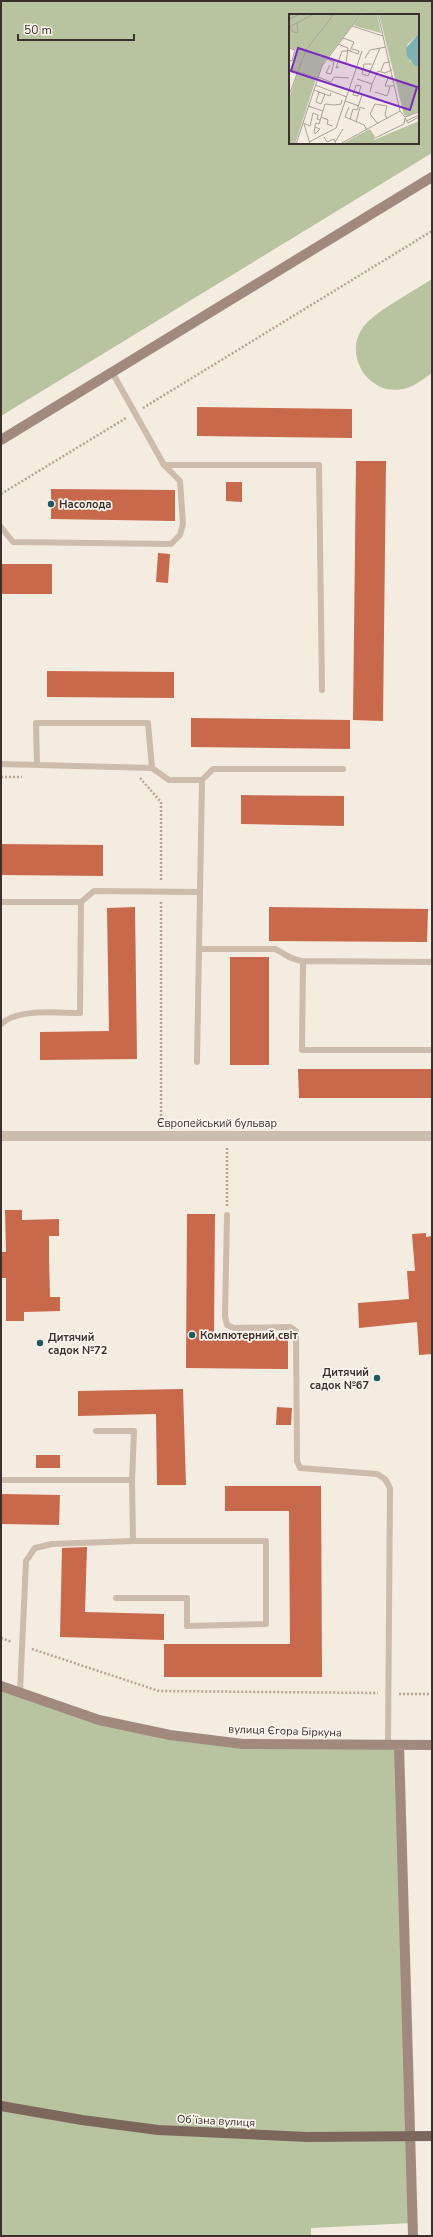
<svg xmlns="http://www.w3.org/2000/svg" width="433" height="2237" viewBox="0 0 433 2237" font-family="'Nunito Sans',sans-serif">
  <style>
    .green { fill: #b8c4a0; fill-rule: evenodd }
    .building { fill: #c8694b }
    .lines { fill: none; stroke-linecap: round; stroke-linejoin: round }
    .path { stroke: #b9a596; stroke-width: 2.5; stroke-dasharray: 2 2; stroke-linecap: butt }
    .lane { stroke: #cdbbac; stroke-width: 6 }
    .street { stroke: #cdbbac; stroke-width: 10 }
    .secondary { stroke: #a18a7d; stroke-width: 10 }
    .primary { stroke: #7d675c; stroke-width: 10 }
    .poi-dot { fill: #1f5a5e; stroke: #fbf5ee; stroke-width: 1.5 }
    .labels { text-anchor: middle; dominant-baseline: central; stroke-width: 3.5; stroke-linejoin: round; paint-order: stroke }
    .poi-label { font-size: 11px; font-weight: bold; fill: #3b302b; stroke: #fbf5ee; text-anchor: start }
    .street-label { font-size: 11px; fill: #3b302b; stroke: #fbf5ee }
    .inset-road { fill: none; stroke: #aaa098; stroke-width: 1 }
    .view { fill: #7b2cbf; fill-opacity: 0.15; stroke: #7b2cbf; stroke-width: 2 }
    .inset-edge { fill: none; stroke: #3b302b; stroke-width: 2 }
  </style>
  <rect width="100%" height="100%" fill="#f4ebe1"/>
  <path class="green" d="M 1,1 L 432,1 L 432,153 L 1,416 ZM 290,15 L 418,15 L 418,143 L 290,143 Z
    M 432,279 L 432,373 C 423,379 414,387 403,389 C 368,396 342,354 364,326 C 376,311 414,291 432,279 Z
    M 1,1686 L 99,1720 L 244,1744 L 399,1745 L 412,2223 L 311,2228 L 311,2236 L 1,2236 Z"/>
  <path class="building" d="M 197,407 L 352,409 L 352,438 L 197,436 Z
    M 356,461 L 386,461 L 383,721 L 353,720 Z
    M 226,482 L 242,482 L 242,502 L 226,501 Z
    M 51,489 L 175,490 L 175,521 L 51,519 Z
    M 158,553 L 170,554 L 168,583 L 156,582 Z
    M 1,564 L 52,564 L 52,594 L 1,594 Z
    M 47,671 L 174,672 L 174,698 L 47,697 Z
    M 191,718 L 350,720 L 350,749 L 191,747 Z
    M 241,795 L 344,796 L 344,826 L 241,824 Z
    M 1,844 L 103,845 L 103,876 L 1,875 Z
    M 135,907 L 137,1059 L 40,1060 L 40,1032 L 109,1031 L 107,908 Z
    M 269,907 L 428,909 L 427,942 L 269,941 Z
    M 230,957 L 269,957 L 269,1065 L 230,1065 Z
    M 298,1069 L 432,1069 L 432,1098 L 299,1098 Z
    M 5,1210 L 22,1210 L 22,1220 L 59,1219 L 59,1236 L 49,1236 L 49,1258 L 50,1297 L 60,1297 L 60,1311 L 24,1312 L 24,1321 L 6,1321 L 6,1278 L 1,1278 L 1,1252 L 6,1252 Z
    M 187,1214 L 215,1214 L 214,1336 L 288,1337 L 288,1369 L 186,1368 Z
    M 426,1233 L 426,1237 L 432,1236 L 432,1354 L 419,1355 L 417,1322 L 359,1328 L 358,1303 L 409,1299 L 407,1271 L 415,1271 L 412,1234 Z
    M 183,1389 L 186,1485 L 157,1485 L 156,1414 L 78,1416 L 78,1391 Z
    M 277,1407 L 292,1408 L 291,1425 L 276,1425 Z
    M 36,1455 L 60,1455 L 60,1468 L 36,1468 Z
    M 225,1486 L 321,1486 L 322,1677 L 164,1677 L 164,1644 L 290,1644 L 289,1511 L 225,1511 Z
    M 1,1494 L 60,1495 L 59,1525 L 1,1524 Z
    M 87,1547 L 85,1612 L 164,1614 L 164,1640 L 60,1637 L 62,1548 Z"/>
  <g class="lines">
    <path class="path" d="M 143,408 L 432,231
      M 1,494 L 126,418
      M 1,777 L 22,777
      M 140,778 L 161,802 L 161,881
      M 161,902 L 161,1125
      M 227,1206 L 227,1147
      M 1,1638 L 12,1642
      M 32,1649 L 159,1691 L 378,1693
      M 399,1694 L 432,1694"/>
    <path class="lane" d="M 164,465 L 319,465 L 322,690
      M 1,527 L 13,542 L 171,544 L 180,535 L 183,524 L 180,481 L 164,465 L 112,372
      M 1,764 L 152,768 L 169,780 L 202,780
      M 37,765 L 36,723 L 148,723 L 152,768
      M 1,902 L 81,902 L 80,1013 C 58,1013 18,1008 1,1024
      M 81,902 L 94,891 L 200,892
      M 199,949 L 275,949 C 286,954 290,960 303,961
      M 432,962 L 303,961 L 302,1050 L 432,1050
      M 197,1062 L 202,780 L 213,769 L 343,769
      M 227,1215 L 225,1316 L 227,1325 L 234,1328 L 290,1327 L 296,1331 L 297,1461 L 300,1468 L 377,1474 L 385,1479 L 390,1488 L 388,1745
      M 1,1480 L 132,1480 L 134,1431 L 96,1431
      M 132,1480 L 133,1541
      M 20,1692 L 26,1561 L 35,1548 L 52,1544 L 133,1541 L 266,1541 L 266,1624 L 187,1626 L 187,1598 L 116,1598"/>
    <path class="street" d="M 1,1136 L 432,1136"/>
    <path class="secondary" d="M 1,440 L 432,177
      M 1,1686 L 99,1720 L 170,1735 L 243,1744 L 432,1745
      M 399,1745 L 413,2236"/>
    <path class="primary" d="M 1,2106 L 82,2120 L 158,2130 L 307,2137 L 432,2136"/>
  </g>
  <g class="poi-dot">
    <circle cx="51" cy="504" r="4"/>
    <circle cx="192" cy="1335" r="4"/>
    <circle cx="40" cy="1343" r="4"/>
    <circle cx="377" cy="1378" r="4"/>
  </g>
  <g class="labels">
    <g class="poi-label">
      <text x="59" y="504">Насолода</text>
      <text x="200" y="1335">Компютерний світ</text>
      <text x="48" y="1337">Дитячий<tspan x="48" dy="13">садок №72</tspan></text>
      <text x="369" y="1372" text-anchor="end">Дитячий<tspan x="369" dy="13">садок №67</tspan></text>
    </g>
    <g class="street-label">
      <text x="217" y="1123">Європейський бульвар</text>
      <text transform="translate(285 1731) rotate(2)">вулиця Єгора Біркуна</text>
      <text transform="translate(216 2121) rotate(3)">Обʼїзна вулиця</text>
    </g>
  </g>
  <g transform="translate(289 14)">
    <rect width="130" height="130" fill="#f4ebe1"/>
    <path d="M 0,0 L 72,0 L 35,48 L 29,64 L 3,56 L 7,36 L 0,33 ZM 73,0 L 88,0 L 92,19 L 66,12 L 65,10 ZM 90,0 L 130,0 L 130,19 L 118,31 L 121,47 L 130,52 L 130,97 L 119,102 L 115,101 L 113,93 ZM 8,60 L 27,65 L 6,130 L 0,130 L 0,85 ZM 130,107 L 130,130 L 53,130 L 81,115 L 86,123 L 85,126 Z" fill="#b8c4a0"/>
    <path d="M 130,19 L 130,52 L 126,52 L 118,42 L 117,34 Z" fill="#7fb0b2"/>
    <path class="inset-road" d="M 0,5 L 11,0M 63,12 L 94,22M 0,13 L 23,1M 1,13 L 4,18 L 9,19 L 8,9M 54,24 L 65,28 L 61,37 L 58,36M 49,30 L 59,34 L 57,49M 0,34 L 6,36 L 3,47 L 0,46M 61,37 L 69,40 L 70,37 L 63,35M 76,44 L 81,36 L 97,33M 38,45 L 45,48 L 42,60 L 37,59 L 41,51M 83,50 L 75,50 L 73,60 L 79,62 L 91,34M 50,53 L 47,54 L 53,37 L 58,37M 0,55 L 29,64M 92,57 L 95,49 L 101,48M 104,62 L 99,64 L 96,72 L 106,72M 29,63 L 42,68 L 45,63 L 60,64M 68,65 L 83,70 L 81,78M 83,70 L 89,57 L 96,59 L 103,56M 26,71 L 58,83M 67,71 L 72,72 L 69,82 L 64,81 ZM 25,76 L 41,82 L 42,79M 30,78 L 27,88 L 32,90 L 36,80M 86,78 L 98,82 L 101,73M 0,81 L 17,36 L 45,0M 56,87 L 70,92M 19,92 L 34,97M 60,93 L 56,103 L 61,105 L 64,95 L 68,96 L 73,81M 111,97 L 116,103 L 130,98M 32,103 L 39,106 L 38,110 L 43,112M 116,104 L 119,109 L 130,103M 61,105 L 75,111 L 78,116M 117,107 L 130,101M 67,108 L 71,93 L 76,95M 14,109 L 21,112 L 24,99 L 29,101 L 28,105 L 31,106M 15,110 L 21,130M 89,110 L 81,100 L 86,90 L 98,92 L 96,100 L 98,105M 26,113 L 31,115 L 26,120 L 25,117 L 26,113 L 26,111 L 27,109 L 30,110 L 36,90 L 45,91 L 52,90 L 53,86M 35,123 L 38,128 L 45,125 L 47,130M 86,124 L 115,110 L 116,104M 20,128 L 47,114 L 73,37M 46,128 L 54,115M 7,130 L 33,52 L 72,0M 51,130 L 111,97 L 89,0"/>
    <path class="view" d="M 9,34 L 128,73 L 121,96 L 2,57 Z"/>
    <rect width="130" height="130" class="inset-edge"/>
  </g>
  <rect width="433" height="2237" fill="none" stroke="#3b302b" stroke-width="4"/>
  <path d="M18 34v6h116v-6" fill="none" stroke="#3b302b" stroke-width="2"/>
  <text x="24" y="34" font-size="12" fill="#3b302b" stroke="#fbf5ee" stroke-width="3" paint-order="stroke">50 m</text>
</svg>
